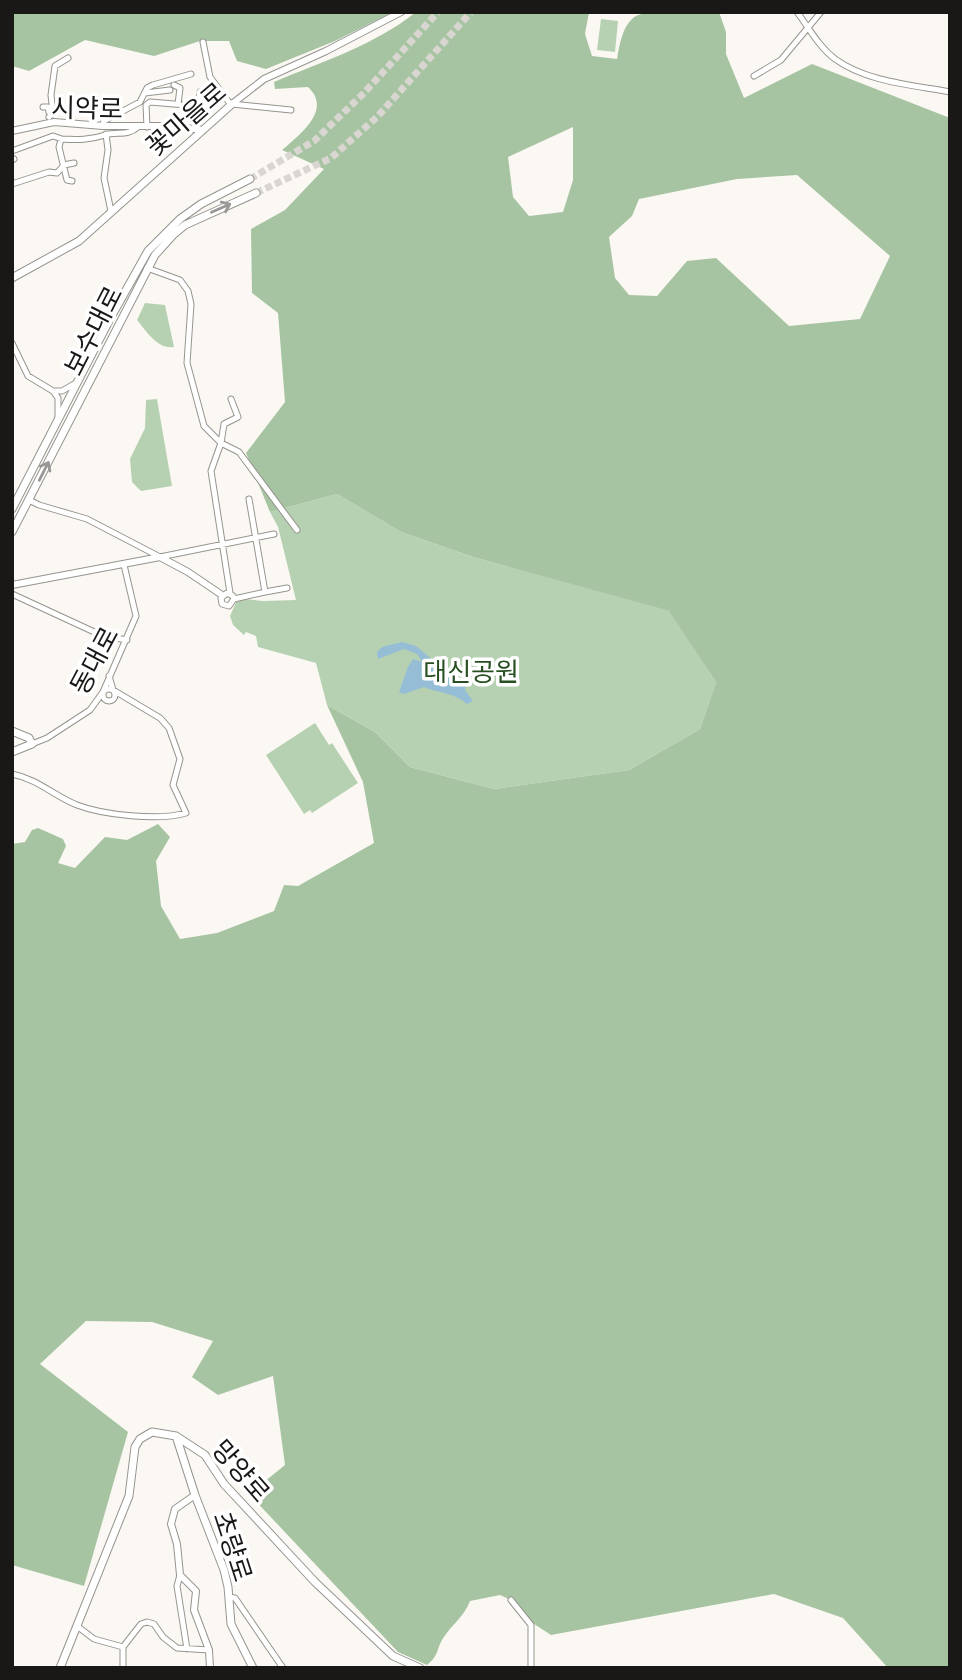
<svg xmlns="http://www.w3.org/2000/svg" width="962" height="1680" viewBox="0 0 962 1680" font-family="'Exo 2','Noto Sans KR',sans-serif">
  <style>
    .green { fill: #b6d1b1 }
    .forest { fill: #a7c4a2; fill-rule: evenodd }
    .water { fill: #95bed6 }
    .lines { fill: none; stroke-linecap: round; stroke-linejoin: round }
    .secondary-tunnel { stroke: #d9d6d2; stroke-width: 7; stroke-dasharray: 7 3.5; stroke-linecap: butt }
    .minor-casing { stroke: #96948f; stroke-width: 7 }
    .tertiary-casing { stroke: #96948f; stroke-width: 8 }
    .secondary-casing { stroke: #96948f; stroke-width: 9 }
    .minor { stroke: #fff; stroke-width: 5 }
    .tertiary { stroke: #fff; stroke-width: 6 }
    .secondary { stroke: #fff; stroke-width: 7 }
    .oneway { stroke: #989796 }
    .labels { text-anchor: middle; dominant-baseline: central; stroke-width: 7; stroke-linejoin: round; paint-order: stroke }
    .street-label { font-size: 26px; fill: #191816; stroke: #fff }
    .park-label { font-size: 26px; fill: #284f22; stroke: #fff }
  </style>
  <rect width="100%" height="100%" fill="#fbf8f3"/>
  <path class="green" d="M 601,19 L 618,21 L 615,52 L 597,50 Z
    M 145,303 L 165,305 L 174,347 C 158,350 146,331 137,320 Z
    M 157,399 L 172,486 L 141,491 L 132,482 L 130,459 L 145,428 L 146,400 Z
    M 337,494 L 401,532 L 473,557 L 670,611 L 716,682 L 700,729 L 629,770 L 494,789 L 410,767 L 375,732 L 327,705 L 316,663 L 258,647 L 256,636 L 246,632 L 244,635 L 233,625 L 230,616 L 238,598 L 263,601 L 296,600 L 278,527 L 270,512 Z
    M 315,723 L 329,745 L 332,743 L 358,783 L 312,813 L 310,810 L 304,814 L 266,755 Z"/>
  <path class="forest" d="M 12,12 L 393,12 L 335,41 L 266,69 L 237,61 L 229,41 L 200,41 L 154,56 L 85,40 L 29,71 L 12,66 Z
    M 416,12 L 589,12 L 585,34 L 592,56 L 617,59 C 619,47 622,28 632,19 C 646,6 699,12 719,12 L 726,32 L 726,54 L 744,98 L 812,64 L 950,118 L 950,1668 L 888,1668 L 843,1618 L 774,1594 L 551,1635 L 531,1622 L 511,1600 L 500,1595 L 470,1601 C 464,1617 451,1625 442,1640 C 436,1651 439,1655 427,1665 L 398,1652 L 249,1494 L 285,1465 L 273,1376 L 218,1395 L 192,1377 L 213,1341 L 152,1322 L 86,1321 L 40,1364 L 128,1432 L 84,1586 L 12,1565 L 12,844 L 25,842 L 32,830 L 38,828 L 63,839 L 66,846 L 58,863 L 75,868 L 105,837 L 127,840 L 158,824 L 170,837 L 156,861 L 161,906 L 180,939 L 217,933 L 274,911 L 284,885 L 298,886 L 374,843 L 363,782 L 327,705 L 375,732 L 410,767 L 494,789 L 629,770 L 700,729 L 716,682 L 669,611 L 473,557 L 401,532 L 337,494 L 270,512 L 246,453 L 285,402 L 278,313 L 252,293 L 251,229 L 285,210 L 324,169 L 282,150 C 299,135 333,110 308,87 L 275,89 L 274,82 C 321,62 375,45 416,12 ZM 573,127 L 573,180 L 563,212 L 529,216 L 513,197 L 508,157 ZM 797,175 L 890,256 L 860,319 L 789,326 L 716,258 L 687,261 L 657,296 L 629,295 L 615,278 L 609,237 L 632,216 L 639,199 L 737,179 Z"/>
  <path class="water" d="M 402,642 L 416,646 L 434,661 L 434,669 L 442,672 L 444,677 L 466,684 L 465,690 L 473,701 L 467,704 C 455,693 438,693 424,687 L 404,694 L 399,692 L 408,667 L 413,659 L 422,662 L 417,654 L 404,649 L 378,659 L 377,652 L 382,647 Z"/>
  <g class="lines">
    <path class="secondary-tunnel" d="M 250,179 L 314,141 L 364,93 L 438,12
      M 256,193 L 331,158 L 377,117 L 471,12"/>
    <defs>
      <path id="minor" d="M 797,12 C 809,28 819,47 835,59 C 867,82 912,85 950,92
        M 203,42 L 210,77 L 231,105
        M 754,76 L 781,60 L 821,12
        M 174,85 L 180,88 L 178,104
        M 200,92 L 198,106 L 208,106
        M 145,93 L 170,90
        M 232,104 L 291,110
        M 43,107 L 48,107 L 49,112
        M 49,117 L 53,113 L 51,95 L 55,66 L 68,58
        M 102,126 L 104,121 L 140,102 L 147,88 L 153,85 L 191,74
        M 147,127 L 146,105 L 150,102 L 198,106 L 197,128
        M 106,134 L 108,150 L 104,178 L 111,211
        M 12,151 L 53,136 L 62,139
        M 12,160 L 14,159
        M 72,181 L 67,180 L 66,176 L 59,147 L 61,139 C 78,140 90,140 105,135 C 117,131 127,137 138,127
        M 12,184 L 49,172 L 57,173 L 64,165 L 74,163
        M 147,268 L 180,280 L 188,291 L 191,304 L 187,363 L 204,426 L 221,443 L 211,471 L 230,593
        M 12,343 L 28,376 L 53,391 L 58,398 L 58,418
        M 53,391 L 62,391 L 76,383
        M 231,399 L 238,417 L 224,424 L 221,443 L 239,452 L 297,530
        M 249,499 L 265,592 L 287,588
        M 29,500 L 39,505 L 87,519 L 160,557 L 274,534
        M 12,594 L 103,636 L 127,640
        M 234,599 L 233,596 L 227,593 L 221,598 L 222,604 L 229,606 L 234,599 L 265,592
        M103 695a6 6 0 1 1 12 0a6 6 0 1 1-12 0Z
        M 32,744 L 47,738 L 90,710 L 103,692 L 136,616 L 124,565
        M 12,774 C 38,779 54,796 77,805 C 103,815 159,821 186,813 L 173,785 L 180,759 L 169,728 L 160,718 L 113,690 L 109,676
        M 180,1575 L 177,1586 L 187,1649
        M 229,1597 L 235,1598 L 283,1668
        M 511,1600 L 531,1625 L 531,1668
        M 77,1626 L 94,1639 L 123,1647
        M 123,1668 L 123,1647 L 141,1624 L 147,1622 L 154,1624 L 163,1637 L 177,1648 L 209,1650"/>
      <path id="tertiary" d="M 232,104 L 264,79 L 326,51 L 401,12
        M 12,131 L 54,122 L 103,126 L 169,126 L 203,130
        M 12,585 L 160,557 L 188,572 L 222,595
        M 195,1495 L 175,1509 L 171,1524 L 177,1544 L 180,1575 L 196,1591 L 194,1610 L 209,1650 L 210,1668"/>
      <path id="secondary" d="M 12,278 L 79,241 L 232,104
        M 12,509 L 111,317 L 148,251 L 180,219 L 201,204 L 250,179
        M 12,532 L 155,255 L 174,234 L 185,225 L 256,193
        M 12,731 L 29,738 L 32,744 L 12,752
        M 176,1436 L 195,1495 L 224,1570 L 228,1587 L 231,1624 L 253,1668
        M 60,1668 L 129,1496 L 135,1447 L 140,1439 L 152,1432 L 176,1436 L 205,1455 L 224,1484 L 315,1582 L 393,1656 L 420,1668"/>
    </defs>
    <use href="#minor" class="minor-casing"/>
    <use href="#tertiary" class="tertiary-casing"/>
    <use href="#secondary" class="secondary-casing"/>
    <use href="#minor" class="minor"/>
    <use href="#tertiary" class="tertiary"/>
    <use href="#secondary" class="secondary"/>
  </g>
  <defs><path id="oneway-shaft" d="M-6 0H5M1.5-3L5.5 0L1.5 3" fill="none" stroke-width="1.6" stroke-linecap="round" stroke-linejoin="round" transform="scale(1.75)"/></defs>
  <g class="oneway">
    <use href="#oneway-shaft" transform="translate(221 208) rotate(-24)"/>
    <use href="#oneway-shaft" transform="translate(44 471) rotate(-63)"/>
  </g>
  <g class="labels">
    <g class="street-label">
      <text transform="translate(87 107) rotate(1)">시약로</text>
      <text transform="translate(185 118) rotate(-41)">꽃마을로</text>
      <text transform="translate(92 330) rotate(-63)">보수대로</text>
      <text transform="translate(93 660) rotate(-62)">동대로</text>
      <text transform="translate(242 1470) rotate(49)">망양로</text>
      <text transform="translate(234 1546) rotate(72)">초량로</text>
    </g>
    <g class="park-label">
      <text x="471" y="670">대신공원</text>
    </g>
  </g>
  <rect width="962" height="1680" fill="none" stroke="#191816" stroke-width="28"/>
</svg>
